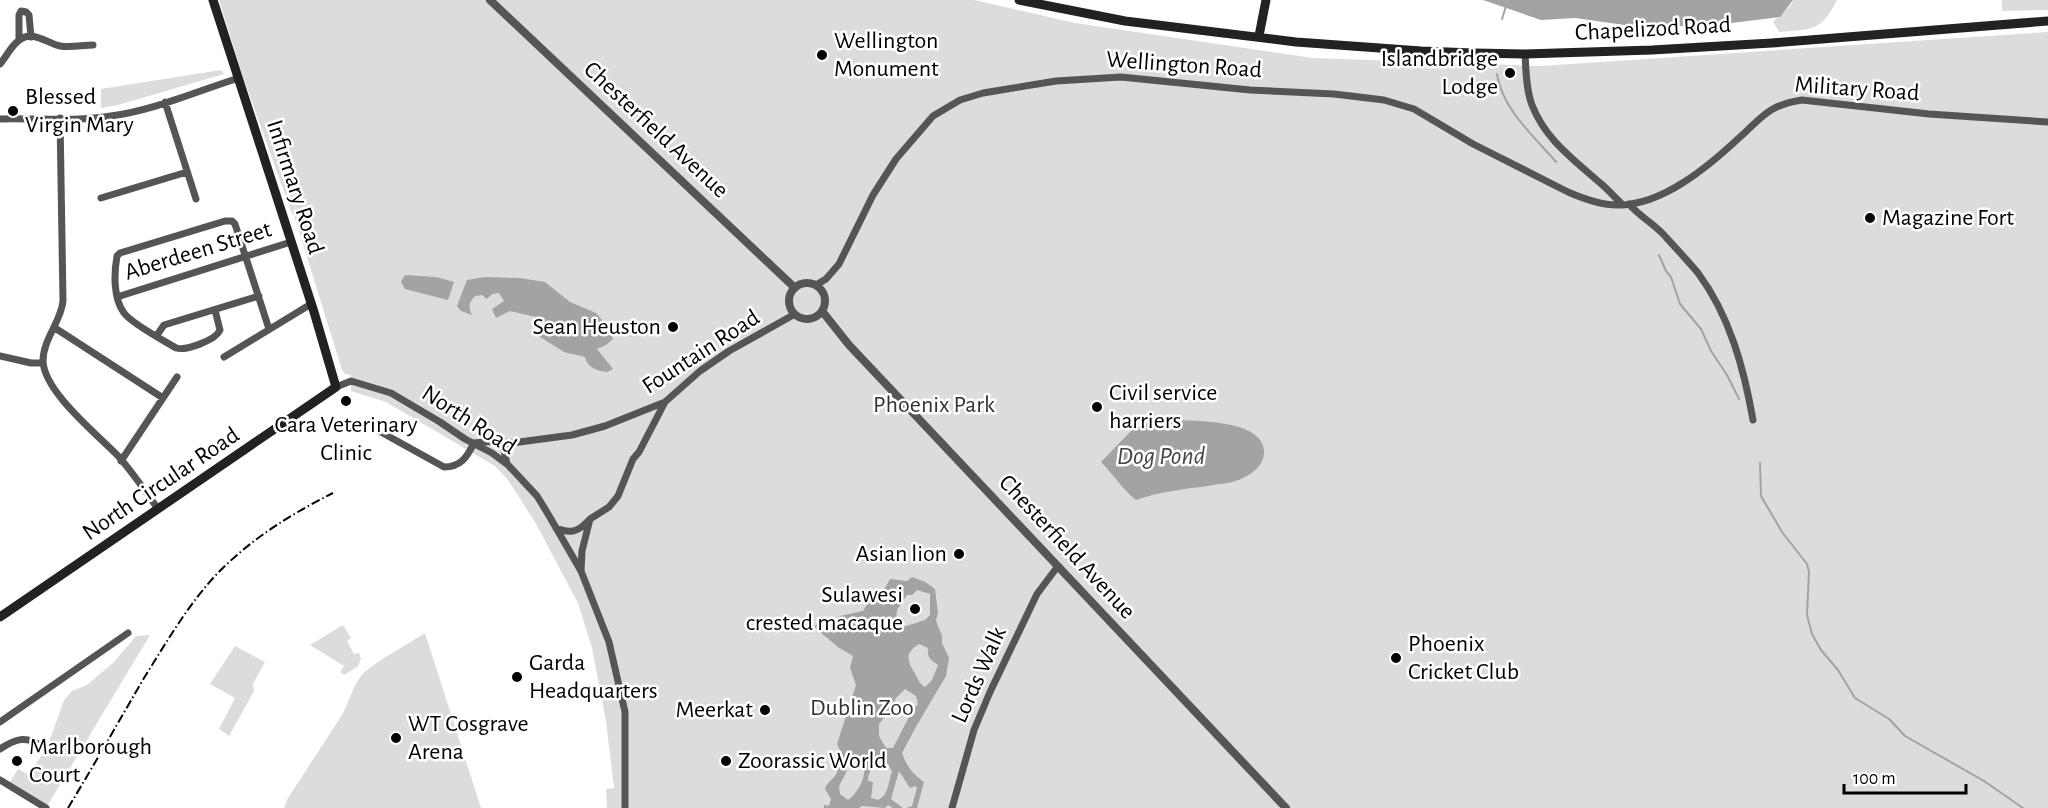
<svg xmlns="http://www.w3.org/2000/svg" width="2048" height="808" viewBox="0 0 2048 808" font-family="'Alegreya Sans',sans-serif">
  <style>
    .green { fill: #dcdcdc }
    .water { fill: #a3a3a3; fill-rule: evenodd }
    .lines { fill: none; stroke-linecap: round; stroke-linejoin: round }
    .stream { stroke: #a3a3a3; stroke-width: 2 }
    .minor { stroke: #555; stroke-width: 7 }
    .tertiary { stroke: #555; stroke-width: 8 }
    .secondary { stroke: #222; stroke-width: 9 }
    .rail { stroke: #000; stroke-width: 2; stroke-dasharray: 9 3 1.5 3; stroke-linecap: butt }
    .poi-dot { fill: #000; stroke: #fff; stroke-width: 2 }
    .labels { text-anchor: middle; dominant-baseline: central; stroke-width: 5; stroke-linejoin: round; paint-order: stroke }
    .street-label { font-size: 24px; fill: #000; stroke: #fff }
    .poi-label { font-size: 24px; fill: #000; stroke: #fff; text-anchor: start }
    .park-label { font-size: 24px; fill: #333; stroke: #fff }
    .water-label { font-size: 26px; font-style: italic; fill: #444; stroke: #fff }
  </style>
  <rect width="100%" height="100%" fill="#fff"/>
  <path class="green" d="M 219,0 L 974,0 L 1075,23 L 1313,58 L 1541,66 L 2048,32 L 2048,808 L 607,808 L 606,789 L 614,788 L 606,721 L 592,648 L 578,603 L 535,522 L 508,480 L 495,466 L 386,402 L 351,391 L 351,375 L 345,374 L 342,370 L 294,215 L 292,214 L 243,77 Z
    M 1793,0 L 1837,0 C 1821,32 1812,29 1779,32 L 1773,22 L 1791,5 Z
    M 2002,0 L 2048,0 L 2048,10 L 2002,11 Z
    M 221,70 L 224,74 L 118,105 L 101,108 L 101,89 Z
    M 343,625 L 351,638 L 347,641 L 354,654 L 359,653 L 361,659 L 358,666 L 344,675 L 340,672 L 344,666 L 310,645 Z
    M 425,633 L 481,808 L 284,808 L 288,798 L 342,715 C 349,702 352,688 361,676 C 369,665 412,642 425,633 Z
    M 150,635 L 46,808 L 8,785 L 18,769 L 29,775 L 48,745 L 64,700 L 72,691 L 87,685 L 114,662 L 136,636 Z
    M 235,646 L 265,662 L 253,684 L 254,691 L 229,736 L 219,729 L 235,698 L 210,684 Z"/>
  <path class="water" d="M 1483,0 L 1793,0 L 1780,17 L 1707,26 L 1703,24 L 1661,28 L 1631,26 L 1575,18 L 1541,20 Z
    M 405,275 L 436,277 L 454,282 L 448,300 L 405,289 L 401,282 Z
    M 485,277 L 520,278 L 545,282 L 570,302 L 596,313 L 608,327 L 613,339 L 606,345 L 597,349 L 613,369 L 607,372 C 598,371 587,368 585,357 L 564,352 L 537,335 L 540,318 L 510,311 L 496,318 L 492,309 L 504,301 L 499,293 L 492,294 L 487,299 L 482,295 L 475,296 C 469,302 468,307 472,315 L 461,311 L 457,306 L 467,280 Z
    M 1155,420 C 1179,421 1275,415 1263,459 C 1259,470 1246,478 1235,481 C 1227,484 1217,484 1208,486 C 1183,489 1159,492 1136,500 C 1122,489 1114,475 1101,462 L 1133,429 Z
    M 912,577 L 925,582 L 935,589 L 938,613 L 936,621 L 942,636 L 942,643 L 949,658 L 946,676 L 917,725 L 902,753 C 907,767 913,774 924,782 L 917,808 L 906,808 L 912,806 L 917,788 L 915,786 L 910,788 L 899,771 L 891,799 L 903,808 L 893,808 L 888,805 L 885,808 L 862,806 L 859,808 L 824,808 L 824,805 L 829,806 L 831,799 L 825,789 C 828,781 831,781 835,776 C 839,770 839,761 842,754 L 837,744 L 856,685 L 850,668 L 853,656 L 838,647 L 814,627 L 818,623 L 830,623 L 840,616 L 863,611 L 874,594 L 884,590 L 890,579 L 907,581 ZM 917,590 L 930,594 L 930,615 L 925,620 L 903,627 L 896,621 L 897,610 L 907,595 L 912,595 ZM 919,644 L 928,648 C 927,657 930,660 938,665 L 932,680 L 925,687 C 918,683 918,678 914,672 C 906,659 906,652 919,644 ZM 905,689 L 916,696 L 918,704 L 912,711 L 893,748 L 886,748 L 879,736 L 879,724 L 893,706 L 896,698 ZM 856,754 C 873,764 861,791 848,800 L 840,794 L 839,786 L 846,773 L 849,759 ZM 883,761 L 888,764 L 892,772 C 888,782 889,795 878,800 L 871,798 L 873,782 L 868,781 C 868,771 874,766 883,761 Z"/>
  <g class="lines">
    <path class="stream" d="M 1502,19 L 1508,0
      M 1497,74 C 1502,109 1534,136 1556,162
      M 1659,255 L 1666,271 L 1671,277 L 1680,304 L 1701,329 L 1711,351 L 1727,375 L 1739,399
      M 1760,463 L 1761,496 L 1782,532 L 1807,564 L 1809,572 L 1807,615 L 1812,634 L 1821,650 L 1838,670 L 1855,698 L 1889,719 L 1905,736 L 1984,781 L 2023,808"/>
    <path class="minor" d="M 19,39 L 19,15 L 21,11 L 26,12 L 29,15 L 31,37
      M 1525,54 C 1526,70 1526,90 1532,105 C 1545,139 1573,159 1599,182 C 1608,189 1615,198 1623,205
      M 0,64 C 6,57 10,48 17,42 C 31,28 46,43 60,46 C 70,48 83,45 93,45
      M 165,102 L 196,199
      M 60,118 L 63,301 C 61,322 43,339 43,361 C 44,392 98,435 119,457 C 133,473 146,492 158,509
      M 0,119 C 36,118 75,122 111,116 C 155,110 197,91 239,78
      M 101,198 L 187,172
      M 1629,204 C 1639,216 1653,223 1664,235 C 1675,247 1687,260 1698,273 C 1730,316 1744,369 1753,420
      M 816,285 L 826,279 L 839,264 L 873,195 L 896,159 L 933,116 L 960,100 L 983,93 L 1056,81 L 1121,77 L 1250,90 L 1334,94 L 1384,100 L 1414,109 L 1473,144 L 1568,192 C 1584,199 1600,205 1617,205 C 1662,206 1709,166 1740,137 C 1763,116 1769,105 1802,100 L 1929,114 L 2048,122
      M 117,297 L 291,242
      M 215,310 L 220,330 C 216,340 186,351 176,348 C 163,340 132,324 124,313 C 113,298 114,273 117,256 L 120,253 L 225,221 L 232,221 L 235,224 L 269,329
      M 55,328 L 163,398
      M 157,335 L 164,325 L 259,296
      M 0,356 L 31,363 L 43,363
      M 224,357 L 311,304
      M 336,387 L 351,381 L 391,393 L 440,422 L 465,439 L 492,453 L 508,465 L 537,496 L 548,514 L 581,571 L 609,642 L 625,712 L 625,808
      M 379,431 L 444,467 C 461,467 467,457 474,443
      M 474,443 L 497,441 L 512,443
      M 121,461 L 177,377
      M 507,464 L 504,450 L 512,443 L 572,435 L 605,426 L 665,402 L 700,371 L 729,351 L 795,314
      M 556,528 C 570,534 578,532 588,521
      M 581,571 L 582,551 L 590,519 L 609,507 L 618,496 L 633,459 L 639,452 L 665,402
      M 0,722 L 128,633
      M 0,749 C 15,739 26,735 41,746
      M 0,780 L 46,808
      M 952,808 L 974,730 L 990,692 L 1037,594 L 1058,566"/>
    <path class="tertiary" d="M 490,0 L 795,288
      M789 301a18 18 0 1 1 36 0a18 18 0 1 1-36 0Z
      M 822,311 L 849,345 L 1286,808"/>
    <path class="secondary" d="M 1019,0 L 1125,21 L 1296,42 L 1421,51 L 1474,53 L 1525,54 L 1652,50 L 1772,43 L 2048,21
      M 1259,36 L 1266,0
      M 0,617 L 336,387 L 314,312 L 213,0"/>
    <path class="rail" d="M 68,808 C 94,765 119,721 144,678 C 166,643 186,608 214,577 C 248,541 289,515 333,493"/>
  </g>
  <g class="poi-dot">
    <circle cx="822" cy="55" r="6"/>
    <circle cx="1510" cy="73" r="6"/>
    <circle cx="13" cy="111" r="6"/>
    <circle cx="1870" cy="218" r="6"/>
    <circle cx="673" cy="327" r="6"/>
    <circle cx="346" cy="401" r="6"/>
    <circle cx="1097" cy="407" r="6"/>
    <circle cx="959" cy="554" r="6"/>
    <circle cx="915" cy="609" r="6"/>
    <circle cx="1396" cy="658" r="6"/>
    <circle cx="517" cy="677" r="6"/>
    <circle cx="765" cy="710" r="6"/>
    <circle cx="396" cy="738" r="6"/>
    <circle cx="17" cy="761" r="6"/>
    <circle cx="726" cy="761" r="6"/>
  </g>
  <g class="labels">
    <g class="street-label">
      <text transform="translate(1653 29) rotate(-3)">Chapelizod Road</text>
      <text transform="translate(1184 65) rotate(4)">Wellington Road</text>
      <text transform="translate(1857 89) rotate(4)">Military Road</text>
      <text transform="translate(656 130) rotate(43)">Chesterfield Avenue</text>
      <text transform="translate(295 187) rotate(72)">Infirmary Road</text>
      <text transform="translate(198 251) rotate(-17)">Aberdeen Street</text>
      <text transform="translate(701 352) rotate(-33)">Fountain Road</text>
      <text transform="translate(469 420) rotate(33)">North Road</text>
      <text transform="translate(161 484) rotate(-34)">North Circular Road</text>
      <text transform="translate(1067 547) rotate(47)">Chesterfield Avenue</text>
      <text transform="translate(979 675) rotate(-66)">Lords Walk</text>
    </g>
    <g class="poi-label">
      <text x="834" y="41">Wellington<tspan x="834" dy="28">Monument</tspan></text>
      <text x="1498" y="59" text-anchor="end">Islandbridge<tspan x="1498" dy="28">Lodge</tspan></text>
      <text x="25" y="97">Blessed<tspan x="25" dy="28">Virgin Mary</tspan></text>
      <text x="1882" y="218">Magazine Fort</text>
      <text x="661" y="327" text-anchor="end">Sean Heuston</text>
      <text x="1109" y="393">Civil service<tspan x="1109" dy="28">harriers</tspan></text>
      <text x="346" y="425" text-anchor="middle">Cara Veterinary<tspan x="346" dy="28">Clinic</tspan></text>
      <text x="947" y="554" text-anchor="end">Asian lion</text>
      <text x="903" y="595" text-anchor="end">Sulawesi<tspan x="903" dy="28">crested macaque</tspan></text>
      <text x="1408" y="644">Phoenix<tspan x="1408" dy="28">Cricket Club</tspan></text>
      <text x="529" y="663">Garda<tspan x="529" dy="28">Headquarters</tspan></text>
      <text x="753" y="710" text-anchor="end">Meerkat</text>
      <text x="408" y="724">WT Cosgrave<tspan x="408" dy="28">Arena</tspan></text>
      <text x="29" y="747">Marlborough<tspan x="29" dy="28">Court</tspan></text>
      <text x="738" y="761">Zoorassic World</text>
    </g>
    <g class="park-label">
      <text x="934" y="405">Phoenix Park</text>
      <text x="862" y="708">Dublin Zoo</text>
    </g>
    <g class="water-label">
      <text x="1161" y="456">Dog Pond</text>
    </g>
  </g>
  <path d="M1844 784v9h122v-9" fill="none" stroke="#000000" stroke-width="3"/>
  <text x="1853" y="784" font-size="18" fill="#000000" stroke="#ffffff" stroke-width="4.5" paint-order="stroke">100 m</text>
</svg>
